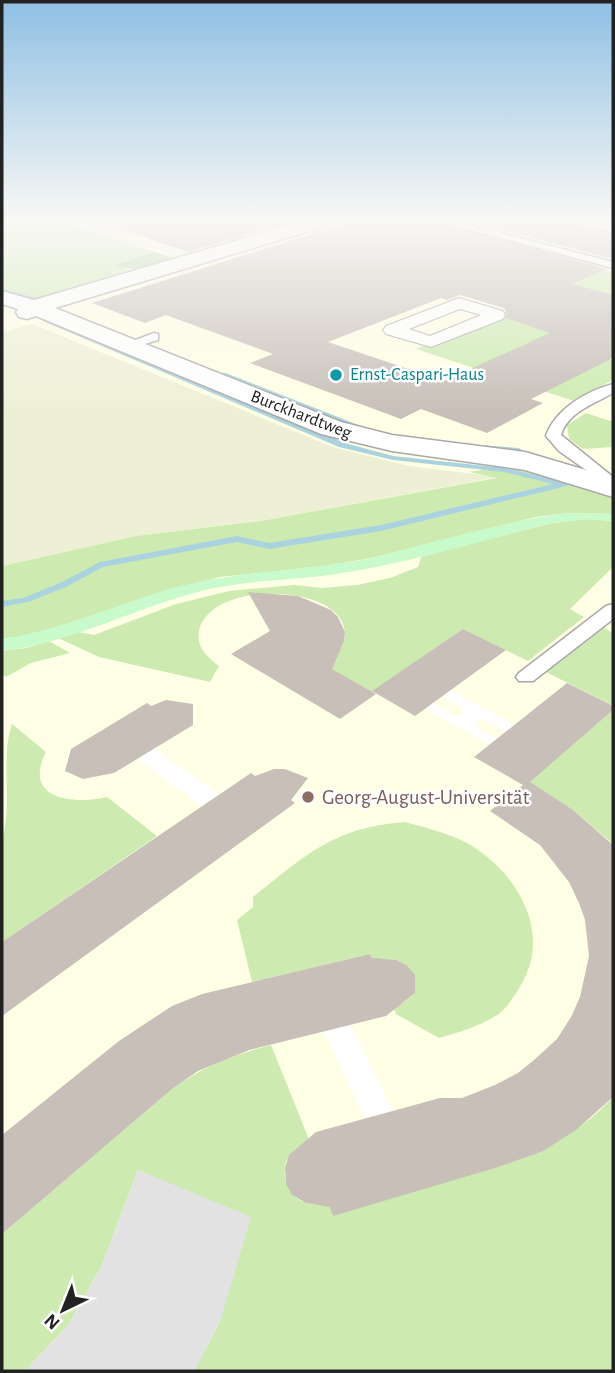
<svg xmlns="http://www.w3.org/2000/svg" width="615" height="1373" viewBox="0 0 615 1373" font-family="'Alegreya Sans',sans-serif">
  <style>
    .education { fill: #ffffe5 }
    .farmland { fill: #eef0d5 }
    .grass { fill: #cdebb0 }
    .forest { fill: #add19e }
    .park { fill: #c8facc }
    .parking { fill: #e2e2e2 }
    .pier { fill: #fff }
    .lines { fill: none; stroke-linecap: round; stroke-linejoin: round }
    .stream { fill: #aad3df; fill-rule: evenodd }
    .building { fill: #c7bfb8; fill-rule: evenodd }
    .service-casing { stroke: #a9a9a9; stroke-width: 3 }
    .pedestrian-casing { stroke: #a9a9a9; stroke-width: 2 }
    .minor-casing { stroke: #a9a9a9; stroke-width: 3 }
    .service { fill: #fff; fill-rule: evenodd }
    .pedestrian { fill: #fff; fill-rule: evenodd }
    .minor { fill: #fff; fill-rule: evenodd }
    .culture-dot { fill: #0f9aa8; stroke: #fff; stroke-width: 2.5 }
    .education-dot { fill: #8d6e63; stroke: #fff; stroke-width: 2.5 }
    .labels { text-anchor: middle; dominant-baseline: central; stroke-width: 5; stroke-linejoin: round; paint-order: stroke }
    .far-culture-label { font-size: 18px; fill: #0d838f; stroke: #fff; text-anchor: start }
    .far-street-label { font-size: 18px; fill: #222; stroke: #fff }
    .education-label { font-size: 21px; fill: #785e54; stroke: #fff; text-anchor: start }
  </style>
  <rect width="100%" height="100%" fill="#f2efe9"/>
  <path class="education" d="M 2,222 L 613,222 L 613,1371 L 2,1371 Z"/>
  <path class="farmland" d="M 32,324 L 333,447 L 409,466 L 500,477 L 261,521 L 136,536 L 2,566 L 2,333 Z"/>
  <path class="grass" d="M 2,222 L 61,222 L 154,252 L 115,264 L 129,270 L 104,278 L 112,281 L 105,283 L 96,280 L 49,294 L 56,297 L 44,300 L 2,290 Z
    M 561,259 L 613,272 L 613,306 L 538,275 Z
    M 507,311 L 613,361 L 613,380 L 574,401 L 416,349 Z
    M 586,413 L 613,422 L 613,447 L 583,449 L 569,439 L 567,425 Z
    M 500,467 C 538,473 577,483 613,499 L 613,514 L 569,513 L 536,517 L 372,558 L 319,567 L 220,577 L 123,605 L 84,620 L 29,635 L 2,639 L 2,566 L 136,536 L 261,521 L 497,478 L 469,472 Z
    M 586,519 L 613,521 L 613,567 L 570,609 L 584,617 L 528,661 L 463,629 L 372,692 L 324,665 C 332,658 342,650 344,640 C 357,584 211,576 199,631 C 196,647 207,657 219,666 L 210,682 L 99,657 L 58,638 L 77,632 L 94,635 L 176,604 L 229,591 L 294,585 L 322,588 L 357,585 L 390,578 L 418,567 L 422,555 L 553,523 Z
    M 604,628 L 613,633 L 613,706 L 546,672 Z
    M 49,641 L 70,653 L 31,663 L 6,677 L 2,674 L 2,651 L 26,648 Z
    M 613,710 L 613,844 L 573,810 L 528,783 Z
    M 12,724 L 46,752 C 22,799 72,805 107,797 L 157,836 L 2,942 L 2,840 C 13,803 0,758 12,724 Z
    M 405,822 C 424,827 443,832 461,840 C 509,863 550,923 526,975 C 519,990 508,1009 494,1017 C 477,1027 457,1033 439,1038 L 396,1014 L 393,1006 L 403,1003 L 415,993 L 415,974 C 402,961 392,957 374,961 L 370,954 L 252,982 L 237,920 L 253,907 L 253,897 C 306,855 334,827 405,822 Z
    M 271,1045 L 310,1142 C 304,1146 296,1149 291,1154 C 281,1163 284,1186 293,1195 C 300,1202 309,1204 318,1205 C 421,1178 536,1181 613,1097 L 613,1371 L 194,1371 L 221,1319 L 138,1170 L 102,1265 L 68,1325 L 25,1371 L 2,1371 L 2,1234 L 172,1089 C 203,1067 234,1054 271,1045 Z"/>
  <path class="forest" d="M 154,252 L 179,260 C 155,268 137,273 114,265 Z"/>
  <path class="park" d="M 569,513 L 613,514 L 613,521 L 586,519 L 553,523 C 483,540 413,562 342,573 C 296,581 250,579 205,590 C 136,607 72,643 2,651 L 2,639 C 60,630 113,606 169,589 C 234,571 302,571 368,559 C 387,555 406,549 424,544 C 472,532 520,519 569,513 Z"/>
  <path class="parking" d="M 138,1170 L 251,1217 L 221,1319 L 194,1371 L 25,1371 L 68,1325 L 102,1265 Z"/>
  <path class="pier" d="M 450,690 L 515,725 L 506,732 L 483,719 L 474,725 L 497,739 L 490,745 L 425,709 L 432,703 L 456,716 L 465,710 L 442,696 Z
    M 154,748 L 219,795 L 201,806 L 137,759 Z
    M 351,1025 L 393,1111 L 365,1118 L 324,1032 Z"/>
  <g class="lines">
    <path class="stream" d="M 2,289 L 41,299 L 42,300 L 39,302 L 2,293 Z
      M 43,319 L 47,319 L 345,443 L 393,456 L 504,468 L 567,482 L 568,484 L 567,486 L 381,531 L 269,549 L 237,542 L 103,567 L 66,587 L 28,602 L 2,607 L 2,601 L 23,598 L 60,583 L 100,562 L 237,536 L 269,543 L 381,525 L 553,484 L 504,472 L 393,460 L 339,447 L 43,321 Z
      M 222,373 L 226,373 L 366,428 L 359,430 L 222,375 Z
      M 478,445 L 519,448 L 526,453 L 522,455 L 517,452 L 481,449 L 478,449 Z"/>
  </g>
  <path class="building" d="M 118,222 L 283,222 L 283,224 L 188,252 L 117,228 Z
    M 351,222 L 439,222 L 607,269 L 572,284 L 613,295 L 613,358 L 531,399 L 543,403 L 487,433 L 421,409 L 401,419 L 250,363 L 273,354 L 166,315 L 145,323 L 92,303 ZM 460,295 L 504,308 L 507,314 L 506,318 L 550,333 L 444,381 L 328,342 L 441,298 L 447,300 Z
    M 471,222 L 582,222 L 583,225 L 613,232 L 613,259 Z
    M 248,592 L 298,596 L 331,610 L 338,617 L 345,632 L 344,641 L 332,669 L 376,694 L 340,719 L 231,654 L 270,631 Z
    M 463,629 L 506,650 L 415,716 L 372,691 Z
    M 567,683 L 613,706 L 613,710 L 530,782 L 573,810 L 613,845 L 613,1097 L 576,1130 L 543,1151 L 495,1168 L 333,1216 L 330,1207 L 306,1203 L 292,1195 L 286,1184 L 285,1168 L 289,1155 L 316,1132 L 440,1098 L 462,1098 L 495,1085 L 518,1073 L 534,1060 L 557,1039 L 571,1017 L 580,997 L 589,956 L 585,920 L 579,903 L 569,882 L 540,845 L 490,811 L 523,785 L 474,757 Z
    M 166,700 L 193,704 L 193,725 L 114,773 L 83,779 L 65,771 L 71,749 L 147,703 L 151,706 Z
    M 274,769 L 285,769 L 308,778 L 291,800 L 295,803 L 2,1016 L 2,942 L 251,773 L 255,776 Z
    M 370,954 L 372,958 L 396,960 L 406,965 L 415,974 L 415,993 L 386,1016 L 249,1050 L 198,1071 L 172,1089 L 2,1234 L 2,1135 L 119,1041 L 172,1006 L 202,994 Z"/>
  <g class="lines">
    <defs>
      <path id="service" d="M 441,222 L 459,222 L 613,262 L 613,268 Z
        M 154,333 L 158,334 L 158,340 L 128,349 L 122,345 Z
        M 613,384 L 613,393 C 594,404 568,412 561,435 L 613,477 L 613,489 L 559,451 L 546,436 C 555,409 587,391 613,384 Z
        M 613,604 L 613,619 L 533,681 L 519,681 L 516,677 L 519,673 L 606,606 Z"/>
      <path id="pedestrian" d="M 459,298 L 503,311 L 505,315 L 503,319 L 431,347 L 386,334 L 383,330 L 386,326 ZM 460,309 L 481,315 L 430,336 L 409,329 Z"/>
      <path id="minor" d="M 299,222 L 329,222 L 326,226 L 55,308 L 341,422 L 392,435 L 525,452 L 613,478 L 613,497 L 525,470 L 392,451 L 321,434 L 36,316 L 27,319 L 19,317 L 16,312 L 18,309 L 2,304 L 2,291 L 34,300 Z"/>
    </defs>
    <use href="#service" class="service-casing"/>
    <use href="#pedestrian" class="pedestrian-casing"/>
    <use href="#minor" class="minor-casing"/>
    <use href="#service" class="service"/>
    <use href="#pedestrian" class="pedestrian"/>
    <use href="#minor" class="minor"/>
  </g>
  <linearGradient id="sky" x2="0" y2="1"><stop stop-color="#8fc0e4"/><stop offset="0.53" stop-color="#f9f8f5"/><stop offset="1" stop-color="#f9f8f5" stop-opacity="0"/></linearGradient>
  <rect width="615" height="415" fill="url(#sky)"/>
  <circle class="culture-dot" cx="336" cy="375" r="7"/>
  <circle class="education-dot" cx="308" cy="797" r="7"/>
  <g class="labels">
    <g class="far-culture-label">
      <text x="350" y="375">Ernst-Caspari-Haus</text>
    </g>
    <g class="far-street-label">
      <text transform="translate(301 415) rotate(21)">Burckhardtweg</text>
    </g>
    <g class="education-label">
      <text x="322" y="797">Georg-August-Universität</text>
    </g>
  </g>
  <rect width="615" height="1373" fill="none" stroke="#222222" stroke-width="7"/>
  <g transform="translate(63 1310) rotate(223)" stroke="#ffffff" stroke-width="5" paint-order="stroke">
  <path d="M0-5L12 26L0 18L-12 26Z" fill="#222222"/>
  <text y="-10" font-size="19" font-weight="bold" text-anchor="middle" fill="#222222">N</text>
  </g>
</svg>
